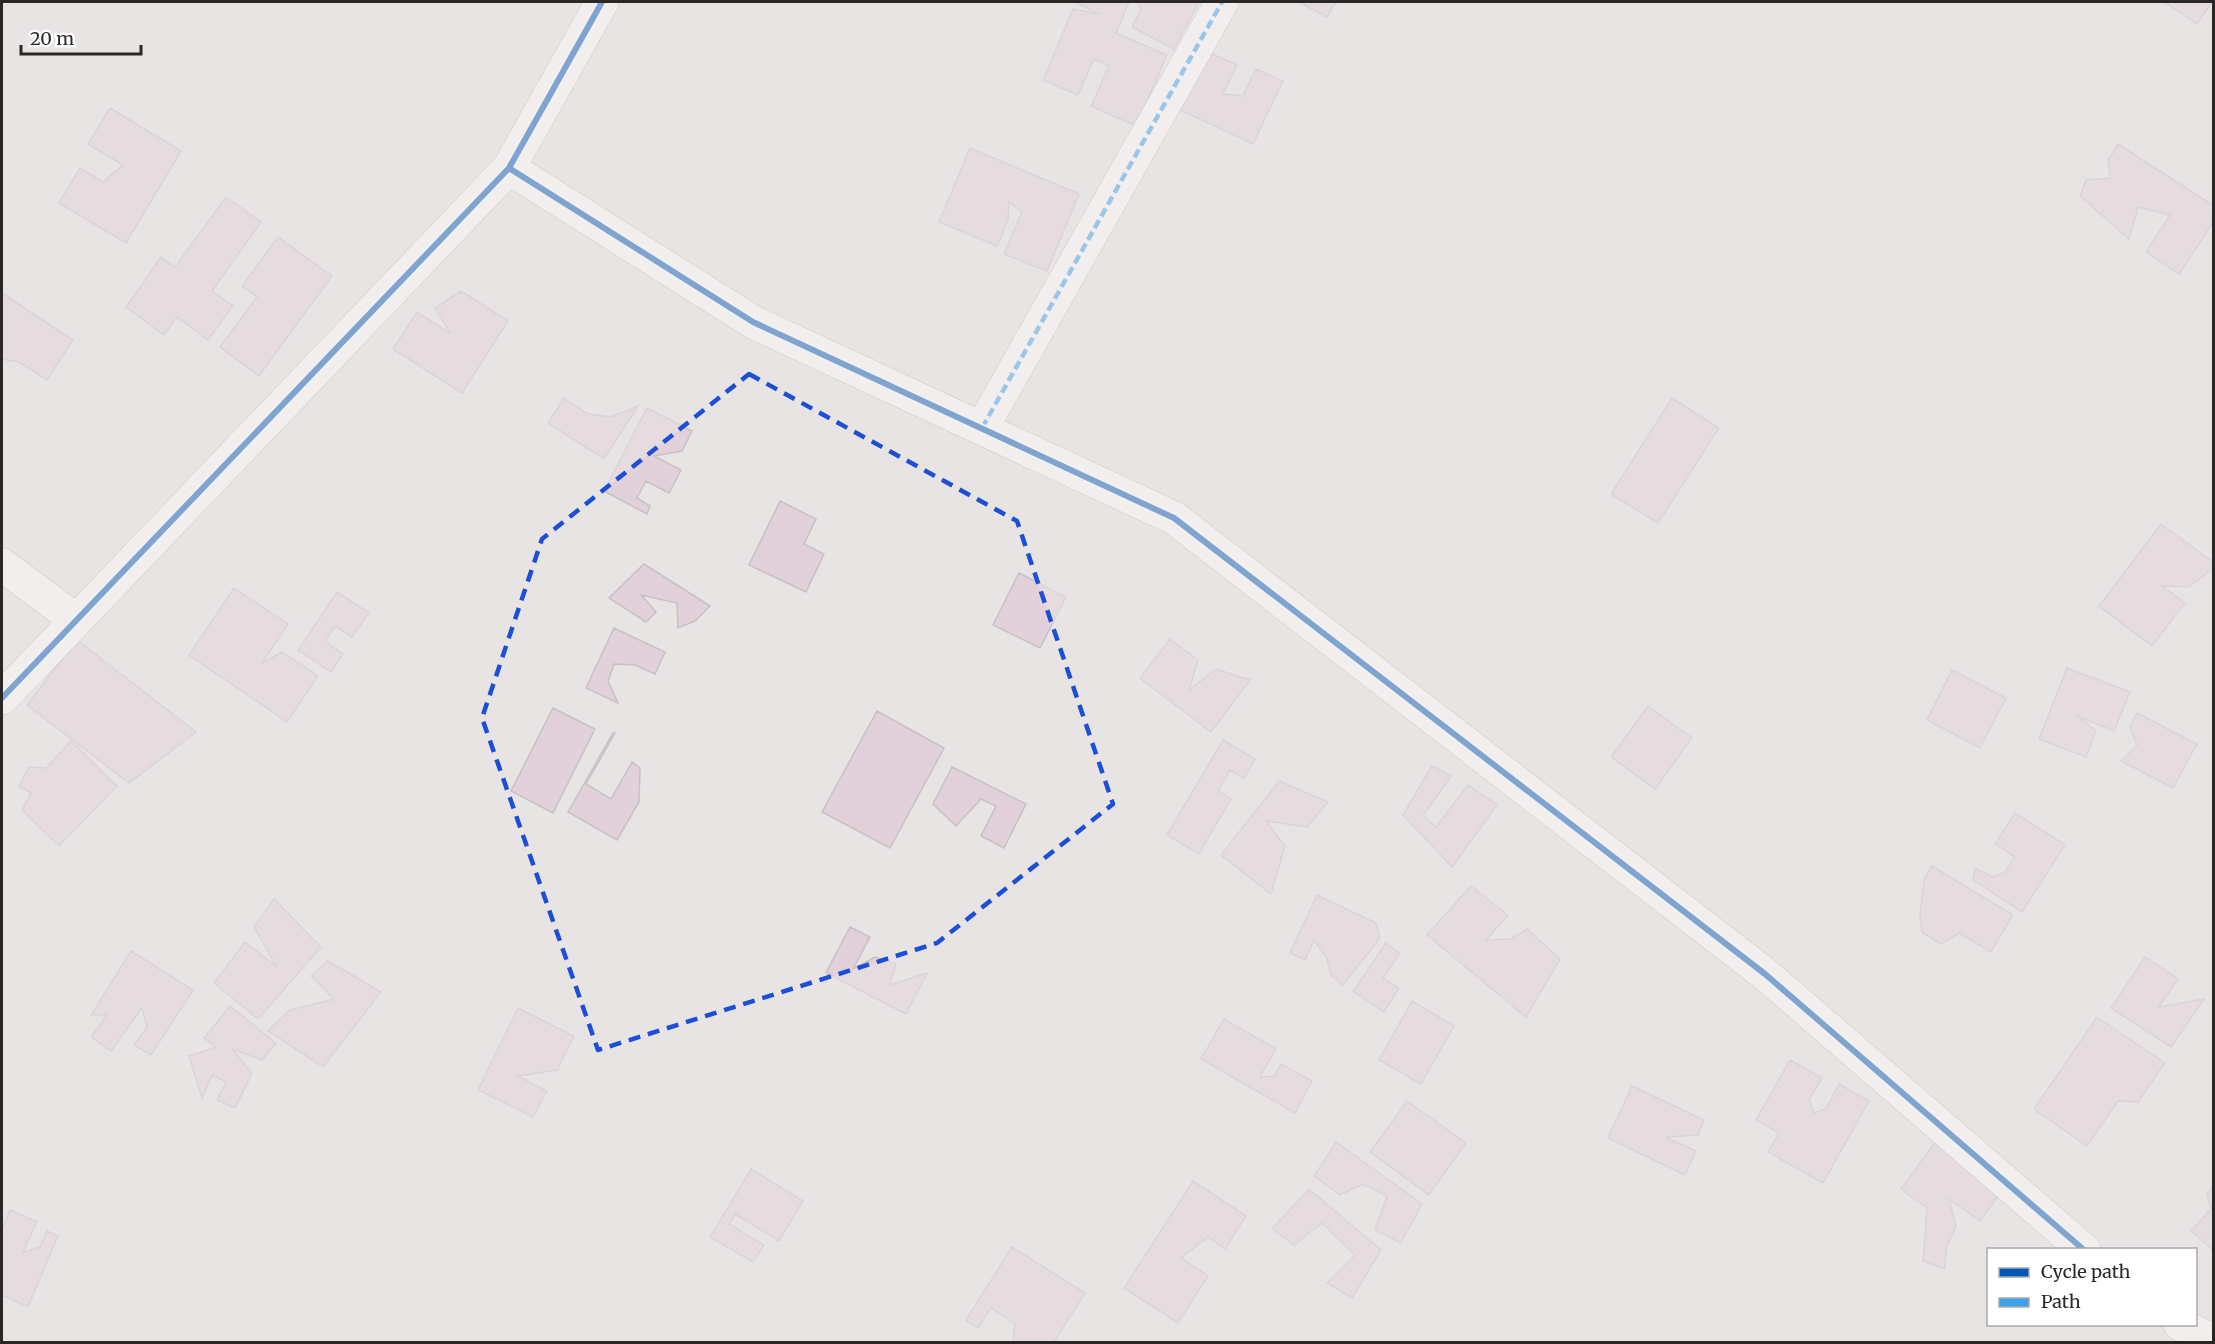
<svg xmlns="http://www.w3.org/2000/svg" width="2215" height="1344" viewBox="0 0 2215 1344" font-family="Merriweather,serif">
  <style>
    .building { fill: #e2d0da; stroke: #c6c2c4; stroke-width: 1.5 }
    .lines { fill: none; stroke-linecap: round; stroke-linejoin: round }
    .minor-casing { stroke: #afaaaa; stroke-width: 34 }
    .minor { stroke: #fcfbfb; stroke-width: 33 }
    .quiet { stroke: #3ea2eb; stroke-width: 4.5; stroke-dasharray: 9 4.5; stroke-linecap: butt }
    .cycleway-casing { stroke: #fff; stroke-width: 10 }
    .cycleway { stroke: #0057b8; stroke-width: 6 }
    .marked { fill: none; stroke: #1d4ed8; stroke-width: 4.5; stroke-dasharray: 12 8; stroke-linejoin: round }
  </style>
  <rect width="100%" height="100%" fill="#e9e4e4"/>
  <path class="building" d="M 1075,2 L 1129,2 L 1116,33 L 1167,55 L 1136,126 L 1091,106 L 1109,66 L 1094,59 L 1078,95 L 1043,80 L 1073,9 L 1099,14 Z
    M 1137,2 L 1199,2 L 1174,49 L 1132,27 L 1141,9 Z
    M 1299,2 L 1336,2 L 1327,17 Z
    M 2164,2 L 2212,2 L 2197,24 Z
    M 1206,51 L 1237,65 L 1223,94 L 1243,96 L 1256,69 L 1283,81 L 1253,144 L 1178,109 Z
    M 110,108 L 181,151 L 126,243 L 59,203 L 80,168 L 103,182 L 123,165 L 88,144 Z
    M 2118,144 L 2214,206 L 2214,221 L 2179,274 L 2146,252 L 2170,215 L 2138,207 L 2129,239 L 2080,196 L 2086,180 L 2110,178 L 2108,160 Z
    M 970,148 L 1079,194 L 1047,271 L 1004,254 L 1022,212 L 1009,202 L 1008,220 L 997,246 L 939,222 Z
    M 226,197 L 261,222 L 212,291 L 233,306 L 208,340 L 177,317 L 164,335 L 126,307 L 161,257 L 175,267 Z
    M 278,237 L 332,276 L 259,376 L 220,347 L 257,297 L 242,286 Z
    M 461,291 L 508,321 L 462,393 L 393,349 L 417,312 L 451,334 L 435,308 Z
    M 2,293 L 73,340 L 47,380 L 19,362 L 2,359 Z
    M 564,398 L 588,414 L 611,417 L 638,406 L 604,459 L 548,423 Z
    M 1672,398 L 1719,428 L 1658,523 L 1611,494 Z
    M 647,408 L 692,431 L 682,451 L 654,456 L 681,470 L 669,493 L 646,481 L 637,498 L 650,506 L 647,514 L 604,491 Z
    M 780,501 L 816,519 L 804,544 L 824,554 L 806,592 L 749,565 Z
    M 2161,524 L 2214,563 L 2214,568 L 2189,587 L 2162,586 L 2185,603 L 2152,646 L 2099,606 Z
    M 644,564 L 710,606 L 695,621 L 678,628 L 677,603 L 641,595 L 656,612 L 646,622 L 609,598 Z
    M 1019,573 L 1066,597 L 1040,648 L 993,625 Z
    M 234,588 L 288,624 L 262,663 L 282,652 L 318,676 L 287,722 L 189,655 Z
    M 337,592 L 369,613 L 352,637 L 335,626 L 325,641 L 343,654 L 331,672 L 298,650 Z
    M 614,628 L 665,652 L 655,674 L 635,665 L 614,664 L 608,681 L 618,703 L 586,688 Z
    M 1170,639 L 1198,660 L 1189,690 L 1216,669 L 1250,680 L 1211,732 L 1140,678 Z
    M 77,640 L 196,732 L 129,783 L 27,705 Z
    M 2067,668 L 2130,692 L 2114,731 L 2077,716 L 2096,731 L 2086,757 L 2039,739 Z
    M 1952,670 L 2006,698 L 1980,748 L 1927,720 Z
    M 1648,706 L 1692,738 L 1655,789 L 1611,757 Z
    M 553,708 L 595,729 L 553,813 L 511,791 Z
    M 877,711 L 944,748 L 890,848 L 822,812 Z
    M 2137,713 L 2197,744 L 2173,788 L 2121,761 L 2137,745 L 2130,727 Z
    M 613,733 L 615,733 L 586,784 L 611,799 L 632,762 L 640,768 L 639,802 L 617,840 L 568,812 Z
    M 1223,740 L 1255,759 L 1244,779 L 1230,770 L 1218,790 L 1231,799 L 1199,854 L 1167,835 Z
    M 71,741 L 117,786 L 59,846 L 22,810 L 31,793 L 19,786 L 29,767 L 46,768 Z
    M 1432,766 L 1451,776 L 1423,816 L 1436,827 L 1468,785 L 1497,805 L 1452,867 L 1403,815 Z
    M 952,767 L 1026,804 L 1004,848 L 981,836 L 996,806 L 981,799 L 956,826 L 933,804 Z
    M 1279,781 L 1328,802 L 1307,827 L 1266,821 L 1285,846 L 1271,894 L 1221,855 Z
    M 2015,813 L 2065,845 L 2022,912 L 1973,880 L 1975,868 L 1992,877 L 2005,872 L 2015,857 L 1995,844 Z
    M 1932,866 L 2013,915 L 1991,952 L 1959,933 L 1941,944 L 1922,932 L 1920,914 L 1924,880 Z
    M 1471,886 L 1508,915 L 1486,940 L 1511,939 L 1527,929 L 1560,959 L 1526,1017 L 1427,935 Z
    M 1317,895 L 1376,923 L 1380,938 L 1343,985 L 1331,975 L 1327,958 L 1314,940 L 1305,960 L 1290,953 Z
    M 274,899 L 321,947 L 258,1019 L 214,983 L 245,942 L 277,967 L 254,927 Z
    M 850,927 L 870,937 L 853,969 L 875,957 L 896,964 L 890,985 L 927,973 L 906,1014 L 826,973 Z
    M 1386,943 L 1400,953 L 1383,978 L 1399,988 L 1384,1012 L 1353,991 Z
    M 131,951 L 193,990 L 151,1055 L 134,1045 L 147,1027 L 142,1008 L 111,1051 L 91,1037 L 107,1015 L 91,1015 Z
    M 2145,957 L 2178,979 L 2159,1007 L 2204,999 L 2171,1047 L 2111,1008 Z
    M 328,961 L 381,992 L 323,1067 L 268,1031 L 290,1010 L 334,999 L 311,976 Z
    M 1412,1001 L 1454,1026 L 1421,1084 L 1379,1060 Z
    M 230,1006 L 276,1043 L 262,1060 L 232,1049 L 252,1073 L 235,1108 L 217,1100 L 226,1082 L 212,1075 L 202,1098 L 189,1056 L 216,1047 L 204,1038 Z
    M 518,1008 L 574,1036 L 557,1070 L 518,1076 L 547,1091 L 533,1117 L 478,1090 Z
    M 2097,1017 L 2165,1063 L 2138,1102 L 2118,1101 L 2087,1146 L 2034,1109 Z
    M 1224,1019 L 1276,1049 L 1260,1077 L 1274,1076 L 1281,1064 L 1312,1081 L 1295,1113 L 1201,1059 Z
    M 1790,1060 L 1822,1078 L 1809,1100 L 1814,1113 L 1826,1109 L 1839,1084 L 1869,1101 L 1823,1183 L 1768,1152 L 1779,1133 L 1756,1120 Z
    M 1632,1086 L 1704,1120 L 1698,1135 L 1666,1137 L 1696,1151 L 1685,1175 L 1608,1138 Z
    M 1407,1101 L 1466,1143 L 1429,1195 L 1370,1152 Z
    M 1936,1141 L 2003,1189 L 1980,1221 L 1949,1199 L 1956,1226 L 1946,1248 L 1945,1269 L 1923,1261 L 1927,1208 L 1901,1189 Z
    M 1336,1142 L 1422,1204 L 1401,1243 L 1375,1230 L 1387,1196 L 1363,1184 L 1340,1195 L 1314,1176 Z
    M 751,1169 L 803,1201 L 779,1241 L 735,1214 L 729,1224 L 764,1245 L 753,1262 L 710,1237 Z
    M 1193,1181 L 1246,1216 L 1225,1249 L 1208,1237 L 1181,1258 L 1208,1276 L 1178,1323 L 1124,1288 Z
    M 2214,1184 L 2214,1251 L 2191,1231 L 2211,1209 L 2207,1194 Z
    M 1309,1189 L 1381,1250 L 1352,1298 L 1327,1283 L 1355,1255 L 1322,1223 L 1294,1245 L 1272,1229 Z
    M 10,1210 L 37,1222 L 23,1252 L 40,1247 L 47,1231 L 58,1236 L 28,1307 L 2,1295 L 2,1229 Z
    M 1012,1247 L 1085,1293 L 1054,1342 L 1013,1342 L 1015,1324 L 991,1308 L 978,1328 L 966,1320 Z"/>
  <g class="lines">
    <defs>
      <path id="minor" d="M 509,168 L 753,322 L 1174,518 L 1765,974 L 2084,1250
        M 982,428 L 1222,2
        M 2,565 L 76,620
        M 2,698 L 509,168 L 602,2
        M 2180,1324 L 2214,1342"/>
    </defs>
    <use href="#minor" class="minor-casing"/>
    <use href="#minor" class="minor"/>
    <path class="quiet" d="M 982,428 L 1222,2"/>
    <defs>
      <path id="cycleway" d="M 509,168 L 753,322 L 1174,518 L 1765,974 L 2084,1250
        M 2,698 L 509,168 L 602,2"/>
    </defs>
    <use href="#cycleway" class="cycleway-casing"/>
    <use href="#cycleway" class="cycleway"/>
  </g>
  <path d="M0 0H2215V1344H0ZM 749,374 L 1017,521 L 1113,804 L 937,943 L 598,1050 L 482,718 L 542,539 Z" fill="#e9e4e4" fill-opacity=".55" fill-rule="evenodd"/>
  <path class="marked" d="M 749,374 L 1017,521 L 1113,804 L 937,943 L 598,1050 L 482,718 L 542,539 Z"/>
  <rect width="2215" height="1344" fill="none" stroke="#2b2727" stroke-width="6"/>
  <rect x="1987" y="1248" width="210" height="78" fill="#ffffff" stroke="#aaa9a9" stroke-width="1.5"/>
  <rect x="1999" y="1268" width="30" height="9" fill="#0057b8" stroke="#aaa9a9" stroke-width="1.5"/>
  <text x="2041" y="1278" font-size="18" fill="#2b2727">Cycle path</text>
  <rect x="1999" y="1298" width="30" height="9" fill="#3ea2eb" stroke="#aaa9a9" stroke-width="1.5"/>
  <text x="2041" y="1308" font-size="18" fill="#2b2727">Path</text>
  <path d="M21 45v9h120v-9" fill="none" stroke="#2b2727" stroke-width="3"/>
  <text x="30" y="45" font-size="18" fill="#2b2727" stroke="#ffffff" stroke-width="4.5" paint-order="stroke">20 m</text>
</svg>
